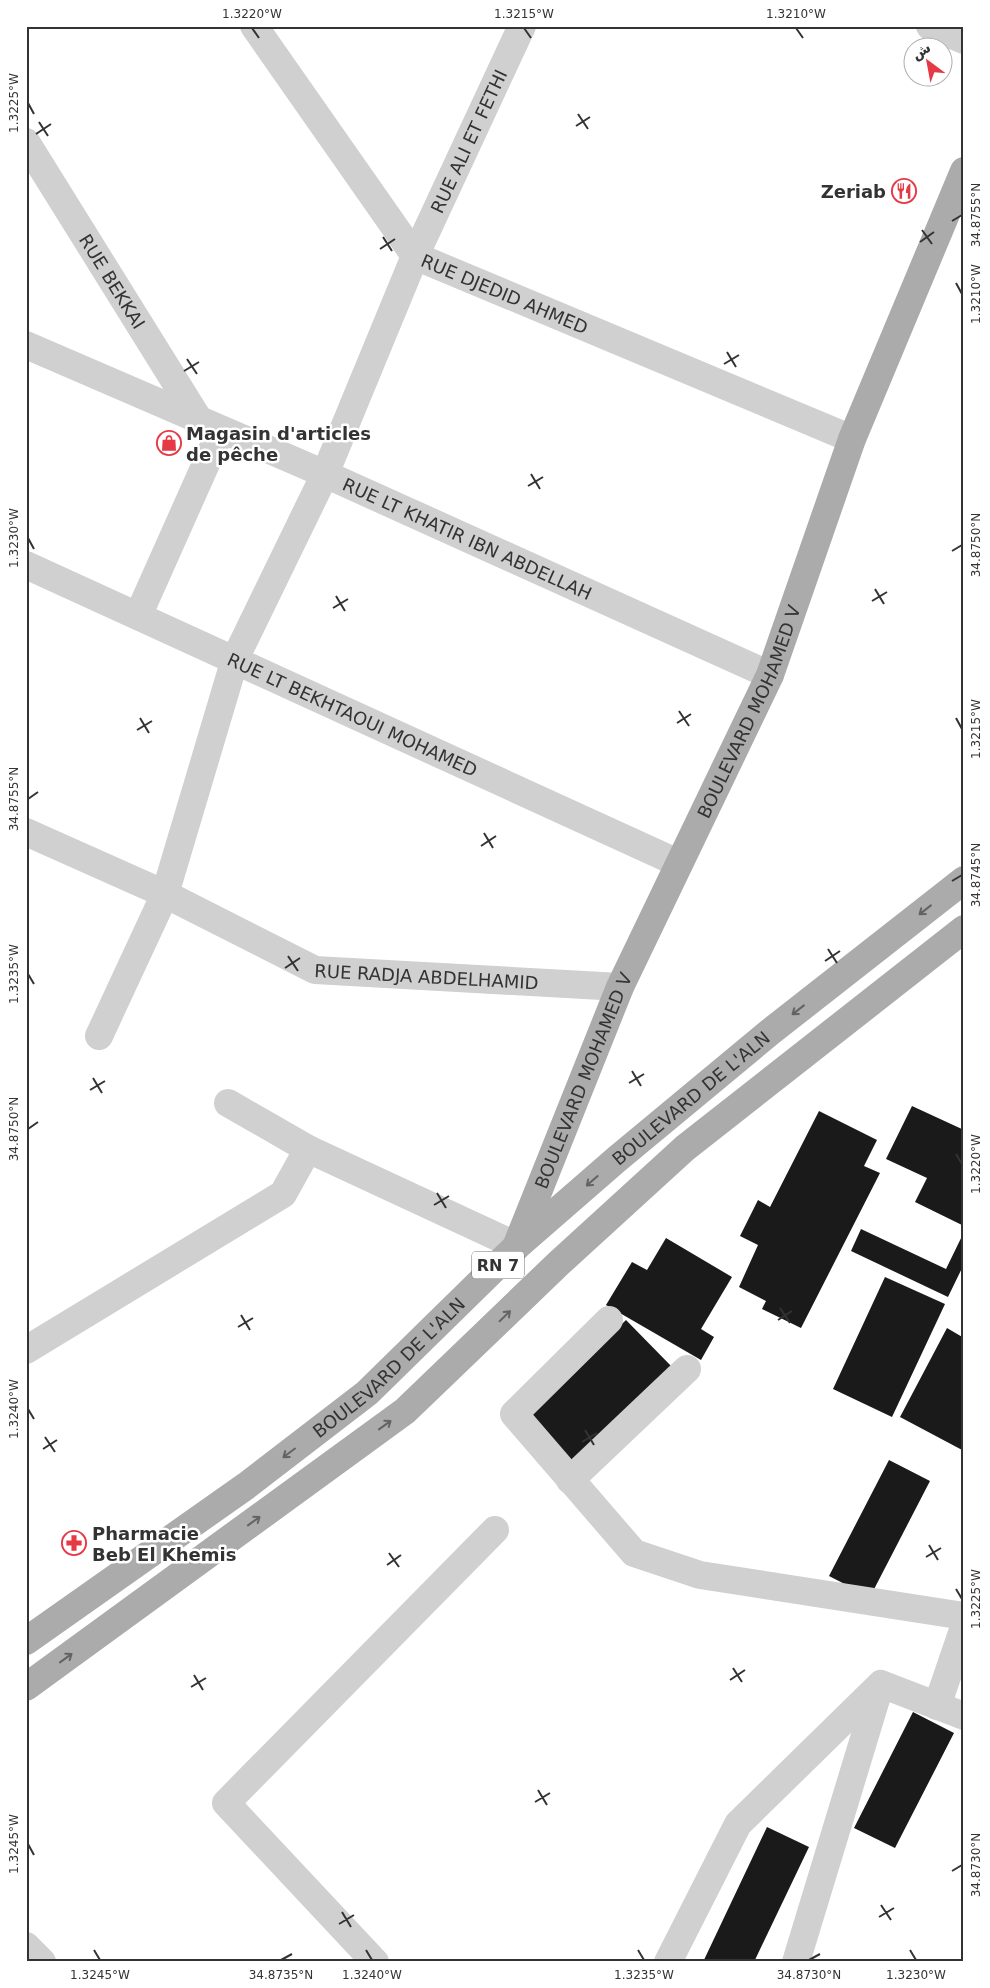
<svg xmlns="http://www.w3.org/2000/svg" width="990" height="1988" viewBox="0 0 990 1988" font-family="'DejaVu Sans','Noto Sans Arabic',sans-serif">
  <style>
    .building { fill: #1a1a1a }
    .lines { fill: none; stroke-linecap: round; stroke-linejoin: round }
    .minor { stroke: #d0d0d0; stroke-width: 28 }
    .major { stroke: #ababab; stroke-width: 28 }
    .oneway { stroke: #636363 }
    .ticks { fill: none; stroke: #333; stroke-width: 2 }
    .labels { text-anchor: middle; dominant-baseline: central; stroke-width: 5; stroke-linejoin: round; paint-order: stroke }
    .shield { fill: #fff; stroke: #707070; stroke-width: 1 }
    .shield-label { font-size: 16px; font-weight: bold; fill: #333 }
    .street-label { font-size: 18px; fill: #333; stroke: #fff }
    .poi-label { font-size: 18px; font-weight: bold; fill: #333; stroke: #fff; text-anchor: start }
    .neatline { fill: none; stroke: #333; stroke-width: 2 }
    .ticks-label { font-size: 12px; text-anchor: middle; fill: #333 }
  </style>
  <rect width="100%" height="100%" fill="#fff"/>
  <path class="building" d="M 912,1106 L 964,1130 L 964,1226 L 915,1202 L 927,1178 L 886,1159 Z
    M 819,1111 L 877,1140 L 864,1166 L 880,1173 L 801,1328 L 762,1309 L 766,1301 L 739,1287 L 758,1245 L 740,1236 L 758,1200 L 770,1207 Z
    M 861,1229 L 946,1269 L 964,1232 L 964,1264 L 948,1297 L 851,1251 Z
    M 666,1238 L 732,1277 L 701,1329 L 714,1337 L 701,1360 L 606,1305 L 632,1262 L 647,1270 Z
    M 885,1277 L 945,1304 L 892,1417 L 833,1389 Z
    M 626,1320 L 674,1369 L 571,1469 L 523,1420 Z
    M 947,1328 L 964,1338 L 964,1451 L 900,1417 Z
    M 889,1460 L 930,1481 L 870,1597 L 829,1576 Z
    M 913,1712 L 954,1733 L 895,1848 L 854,1828 Z
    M 767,1827 L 809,1847 L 754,1962 L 703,1962 Z"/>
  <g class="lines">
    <g class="minor">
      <path id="s1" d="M 254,26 L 415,256 L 852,439"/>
      <path d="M 930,26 L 964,40"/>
      <path id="s2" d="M 26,142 L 199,420"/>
      <path id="s3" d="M 26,345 L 325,474 L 770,675"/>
      <path id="s4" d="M 26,565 L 678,863"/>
      <path d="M 138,616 L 221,430"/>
      <path id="s5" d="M 26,832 L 165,894 L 315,970 L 620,987"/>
      <path id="s6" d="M 99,1036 L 165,894 L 235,659 L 325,474 L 415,256 L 522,26"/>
      <path d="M 308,1149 L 517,1246"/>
      <path d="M 609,1320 L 514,1414 L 634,1553 L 700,1575 L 964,1616"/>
      <path d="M 26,1350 L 283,1194 L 308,1149 L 228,1103"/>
      <path d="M 570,1480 L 687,1369"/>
      <path d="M 937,1706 L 964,1627"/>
      <path d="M 26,1946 L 42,1962"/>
      <path d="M 375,1962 L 226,1803 L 495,1530"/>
      <path d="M 668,1962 L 738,1824 L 881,1684 L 964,1716"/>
      <path d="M 796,1962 L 880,1686"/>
    </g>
    <g class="major">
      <path id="s7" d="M 518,1242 L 620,987 L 770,675 L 852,439 L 964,171"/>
      <path id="s8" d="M 26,1641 L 246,1486 L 367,1393 L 517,1246 L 617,1159 L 770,1032 L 964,880"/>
      <path d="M 26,1687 L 405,1411 L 559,1263 L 685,1148 L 964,929"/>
    </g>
  </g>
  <defs><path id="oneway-shaft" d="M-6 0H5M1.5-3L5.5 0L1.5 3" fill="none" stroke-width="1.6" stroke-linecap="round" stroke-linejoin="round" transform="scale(1.25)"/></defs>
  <g class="oneway">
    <use href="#oneway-shaft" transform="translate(925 910) rotate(142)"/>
    <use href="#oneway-shaft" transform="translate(798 1010) rotate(142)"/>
    <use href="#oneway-shaft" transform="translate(592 1181) rotate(139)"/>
    <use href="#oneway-shaft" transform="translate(505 1316) rotate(-44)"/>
    <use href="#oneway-shaft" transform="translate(385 1425) rotate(-36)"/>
    <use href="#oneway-shaft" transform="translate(289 1453) rotate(143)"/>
    <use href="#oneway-shaft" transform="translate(254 1521) rotate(-36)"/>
    <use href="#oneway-shaft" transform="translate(66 1658) rotate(-36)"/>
  </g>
  <path class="ticks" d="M 252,28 L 259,38M 524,28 L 531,38M 796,28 L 803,38M 28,103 L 34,114M 578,114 L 588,129M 39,122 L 48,136M 576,126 L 590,117M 36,134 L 51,124M 952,221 L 962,215M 922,230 L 932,244M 383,237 L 392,251M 920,242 L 934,232M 380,249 L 395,239M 956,283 L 962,294M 727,352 L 736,367M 187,359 L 197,374M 724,364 L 739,355M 184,371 L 199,362M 531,474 L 540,489M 528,486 L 543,477M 28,538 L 34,549M 952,551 L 962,545M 875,589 L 884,604M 336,596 L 345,611M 872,601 L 887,592M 333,608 L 348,599M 679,711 L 689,726M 140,718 L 149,733M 956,718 L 962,729M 677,723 L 691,714M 137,730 L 152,721M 28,799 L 38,792M 484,833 L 493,848M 481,846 L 496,836M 952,881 L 962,875M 828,949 L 837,963M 288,956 L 298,971M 825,961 L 840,951M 285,968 L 300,958M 28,974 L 34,984M 632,1071 L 641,1086M 93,1078 L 102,1093M 629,1083 L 644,1074M 90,1090 L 105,1081M 28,1129 L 38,1122M 956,1154 L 962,1164M 437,1193 L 446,1208M 434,1205 L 449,1196M 780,1308 L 790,1323M 241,1315 L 250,1330M 778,1320 L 792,1311M 238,1327 L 253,1318M 28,1409 L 34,1419M 585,1430 L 594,1445M 45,1437 L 55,1452M 582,1442 L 597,1433M 43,1449 L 57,1440M 929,1545 L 938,1560M 389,1553 L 399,1567M 926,1557 L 941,1548M 387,1565 L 401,1555M 956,1589 L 962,1599M 733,1668 L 742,1682M 194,1675 L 203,1690M 730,1680 L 745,1670M 191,1687 L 206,1678M 538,1790 L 547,1805M 535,1802 L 550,1793M 28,1844 L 34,1855M 952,1871 L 962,1865M 881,1905 L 891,1920M 342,1912 L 351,1927M 879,1917 L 894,1908M 339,1924 L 354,1915M 94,1950 L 100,1960M 366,1950 L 372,1960M 638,1950 L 644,1960M 910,1950 L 916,1960M 281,1960 L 292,1954M 809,1960 L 820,1954"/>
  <defs>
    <symbol id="restaurant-ring" viewBox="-11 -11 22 22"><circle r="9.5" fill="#fff" stroke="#e63946" stroke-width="1.5"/><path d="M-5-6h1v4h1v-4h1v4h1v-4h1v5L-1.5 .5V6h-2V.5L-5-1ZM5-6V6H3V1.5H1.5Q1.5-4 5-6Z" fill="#e63946"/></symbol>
    <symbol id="shop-ring" viewBox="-11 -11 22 22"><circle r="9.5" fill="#fff" stroke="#e63946" stroke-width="1.5"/><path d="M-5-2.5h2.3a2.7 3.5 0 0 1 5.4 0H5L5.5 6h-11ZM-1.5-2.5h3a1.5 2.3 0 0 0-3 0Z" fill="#e63946"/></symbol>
    <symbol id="pharmacy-ring" viewBox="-11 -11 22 22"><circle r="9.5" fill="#fff" stroke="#e63946" stroke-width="1.5"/><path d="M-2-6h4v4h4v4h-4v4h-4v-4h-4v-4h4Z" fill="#e63946"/></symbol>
  </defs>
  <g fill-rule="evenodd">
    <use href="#restaurant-ring" x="890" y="177" width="28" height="28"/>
    <use href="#shop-ring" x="155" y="429" width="28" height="28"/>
    <use href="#pharmacy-ring" x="60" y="1529" width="28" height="28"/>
  </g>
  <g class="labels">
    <rect class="shield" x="472" y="1251.5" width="52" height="27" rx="4"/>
    <g class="shield-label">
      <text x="498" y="1265">RN 7</text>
    </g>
    <g class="street-label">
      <text stroke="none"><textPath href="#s6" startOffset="970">RUE ALI ET FETHI</textPath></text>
      <text stroke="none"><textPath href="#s2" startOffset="164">RUE BEKKAI</textPath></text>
      <text stroke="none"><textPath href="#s1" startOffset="378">RUE DJEDID AHMED</textPath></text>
      <text stroke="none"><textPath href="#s3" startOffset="482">RUE LT KHATIR IBN ABDELLAH</textPath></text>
      <text stroke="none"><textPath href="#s7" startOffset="579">BOULEVARD MOHAMED V</textPath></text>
      <text stroke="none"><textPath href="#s4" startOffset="359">RUE LT BEKHTAOUI MOHAMED</textPath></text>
      <text stroke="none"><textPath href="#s5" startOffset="432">RUE RADJA ABDELHAMID</textPath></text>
      <text stroke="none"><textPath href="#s7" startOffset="174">BOULEVARD MOHAMED V</textPath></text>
      <text stroke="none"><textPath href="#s8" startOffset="860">BOULEVARD DE L'ALN</textPath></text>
      <text stroke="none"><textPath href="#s8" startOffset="455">BOULEVARD DE L'ALN</textPath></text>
    </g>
    <g class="poi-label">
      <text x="886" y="191" text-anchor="end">Zeriab</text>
      <text x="186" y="433">Magasin d'articles<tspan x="186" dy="21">de pêche</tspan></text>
      <text x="92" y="1533">Pharmacie<tspan x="92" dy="21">Beb El Khemis</tspan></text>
    </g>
  </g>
  <rect width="990" height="1988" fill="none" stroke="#ffffff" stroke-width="55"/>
  <g transform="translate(928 62) rotate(328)"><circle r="24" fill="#ffffff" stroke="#adadad"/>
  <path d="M0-4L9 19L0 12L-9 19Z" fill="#e63946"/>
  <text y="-8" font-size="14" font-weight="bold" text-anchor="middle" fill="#333333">ش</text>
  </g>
  <rect x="28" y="28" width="934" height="1932" class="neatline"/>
  <g class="ticks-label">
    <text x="252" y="18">1.3220°W</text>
    <text x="524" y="18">1.3215°W</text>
    <text x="796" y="18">1.3210°W</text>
    <text transform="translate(14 103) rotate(-90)" y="4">1.3225°W</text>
    <text transform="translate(976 215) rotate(-90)" y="4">34.8755°N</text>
    <text transform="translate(976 294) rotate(-90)" y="4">1.3210°W</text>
    <text transform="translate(14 538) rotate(-90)" y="4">1.3230°W</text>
    <text transform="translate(976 545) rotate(-90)" y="4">34.8750°N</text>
    <text transform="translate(976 729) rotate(-90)" y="4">1.3215°W</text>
    <text transform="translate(14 799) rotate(-90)" y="4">34.8755°N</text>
    <text transform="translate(976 875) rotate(-90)" y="4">34.8745°N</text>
    <text transform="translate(14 974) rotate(-90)" y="4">1.3235°W</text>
    <text transform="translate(14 1129) rotate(-90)" y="4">34.8750°N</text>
    <text transform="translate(976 1164) rotate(-90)" y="4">1.3220°W</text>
    <text transform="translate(14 1409) rotate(-90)" y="4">1.3240°W</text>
    <text transform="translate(976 1599) rotate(-90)" y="4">1.3225°W</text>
    <text transform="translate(14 1844) rotate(-90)" y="4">1.3245°W</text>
    <text transform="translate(976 1865) rotate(-90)" y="4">34.8730°N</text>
    <text x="100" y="1979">1.3245°W</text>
    <text x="281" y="1979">34.8735°N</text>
    <text x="372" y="1979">1.3240°W</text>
    <text x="644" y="1979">1.3235°W</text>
    <text x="809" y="1979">34.8730°N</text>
    <text x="916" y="1979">1.3230°W</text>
  </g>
</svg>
